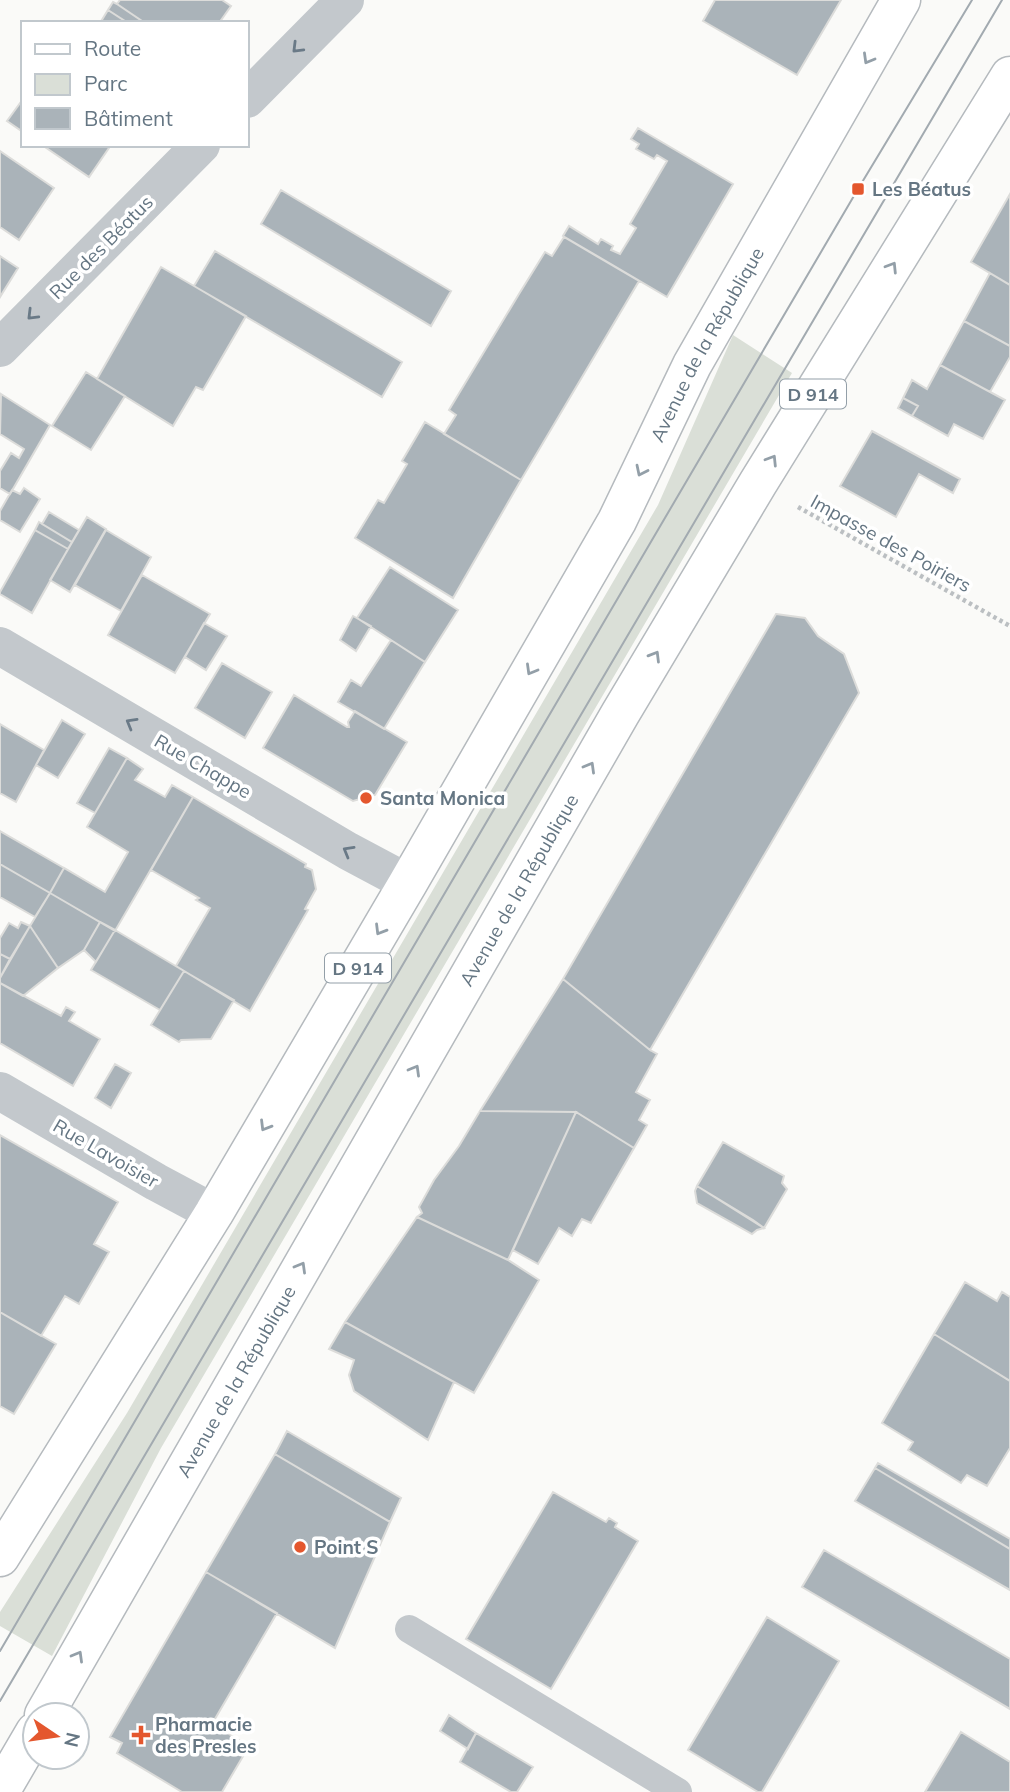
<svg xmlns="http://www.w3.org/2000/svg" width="1010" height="1792" viewBox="0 0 1010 1792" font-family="Mulish,sans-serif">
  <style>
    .green { fill: #dadfd7 }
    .building { fill: #aab3b9; stroke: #dcdcda; stroke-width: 2 }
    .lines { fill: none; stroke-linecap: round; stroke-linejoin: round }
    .primary-casing { stroke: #b5babe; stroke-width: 41 }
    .path { stroke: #bbbfc2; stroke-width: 4.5; stroke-dasharray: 3.5 3.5; stroke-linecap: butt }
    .service { stroke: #c3c8cc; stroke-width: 28 }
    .minor { stroke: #c3c8cc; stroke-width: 38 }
    .primary { stroke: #fff; stroke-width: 38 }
    .tram { stroke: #a2aab0; stroke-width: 2 }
    .oneway { stroke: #6a7a87 }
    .oneway2 { stroke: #939fa8 }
    .poi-dot { fill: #e4572e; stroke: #fff; stroke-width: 2.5 }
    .labels { text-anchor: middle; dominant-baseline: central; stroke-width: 7; stroke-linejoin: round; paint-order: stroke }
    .shield { fill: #fff; stroke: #939fa8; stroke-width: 2 }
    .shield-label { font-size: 18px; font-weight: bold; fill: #657683 }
    .poi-label { font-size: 19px; font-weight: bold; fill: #657683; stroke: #fff; text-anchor: start }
    .street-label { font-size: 19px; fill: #657683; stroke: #fff }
  </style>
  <rect width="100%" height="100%" fill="#fafaf8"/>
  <path class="green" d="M 733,335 L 792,373 L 161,1448 L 52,1656 L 0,1626 L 0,1612 L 127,1413 L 658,505 Z"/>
  <path class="building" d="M 120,0 L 222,0 L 231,6 L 219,23 L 145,23 L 117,4 Z
    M 715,0 L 841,0 L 797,75 L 703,21 Z
    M 113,2 L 117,4 L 145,23 L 128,23 L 108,10 Z
    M 108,10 L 128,23 L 100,23 Z
    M 23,99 L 23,132 L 7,121 Z
    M 638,128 L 733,184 L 667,297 L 563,236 L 569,226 L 598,244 L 601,239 L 613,246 L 611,250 L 620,254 L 636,228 L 630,224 L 667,161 L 657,155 L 654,159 L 636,149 L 639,144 L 631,139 Z
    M 42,145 L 111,145 L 89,177 Z
    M 0,151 L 54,188 L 19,240 L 0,227 Z
    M 281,190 L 451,291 L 431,326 L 261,224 Z
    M 1010,194 L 1010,285 L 971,262 Z
    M 564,237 L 639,281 L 521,480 L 444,434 L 456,415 L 449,410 L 519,294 L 545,252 L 552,256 Z
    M 215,251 L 402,362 L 382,397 L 194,286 Z
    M 0,256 L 18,268 L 0,297 Z
    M 161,267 L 246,316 L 203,390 L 196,387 L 173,426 L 97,379 Z
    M 990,273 L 1010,285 L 1010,346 L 964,321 Z
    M 964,321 L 1010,346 L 1010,357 L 990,392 L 940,365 Z
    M 940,365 L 1005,400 L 983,439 L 954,424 L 948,436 L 912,416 L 918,406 L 903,398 L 912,380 L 927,389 Z
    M 86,372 L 125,396 L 91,450 L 52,426 Z
    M 1,394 L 50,425 L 10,494 L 0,488 L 0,471 L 11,453 L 19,458 L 24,449 L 0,434 Z
    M 903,398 L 918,406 L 912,416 L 898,408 Z
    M 425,422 L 521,480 L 453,598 L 355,538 L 378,500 L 384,503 L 407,464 L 402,461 Z
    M 872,431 L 960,479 L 953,493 L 919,474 L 896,517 L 840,486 Z
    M 24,488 L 40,499 L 20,532 L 0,520 L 0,511 L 12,490 L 20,494 Z
    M 49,512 L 79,530 L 72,542 L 42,524 Z
    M 87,517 L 106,529 L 70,592 L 50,580 Z
    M 39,522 L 72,542 L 68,549 L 35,530 Z
    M 35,530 L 68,549 L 32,613 L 0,594 L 0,592 Z
    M 106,530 L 151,557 L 121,611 L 75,585 Z
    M 390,567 L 458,610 L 425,662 L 357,618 Z
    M 142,575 L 210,614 L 175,673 L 108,635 Z
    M 776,614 L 805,618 L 818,636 L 844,654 L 859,693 L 650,1050 L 563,979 Z
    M 353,616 L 371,626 L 356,651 L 340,640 Z
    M 204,623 L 227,636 L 206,670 L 185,657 Z
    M 391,640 L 425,662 L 384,729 L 338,702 L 351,680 L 361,686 Z
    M 222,663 L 272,692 L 245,738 L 195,708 Z
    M 294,695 L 347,727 L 349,727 L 348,722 L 355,711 L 407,742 L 375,795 L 353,801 L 263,748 Z
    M 62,720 L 85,734 L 58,778 L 36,765 Z
    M 0,724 L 44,750 L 16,802 L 0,793 Z
    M 109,748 L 127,758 L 95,813 L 77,803 Z
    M 127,758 L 143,769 L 135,780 L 165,797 L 172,785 L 193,797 L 115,931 L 50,893 L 64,868 L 105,892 L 128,852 L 87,827 Z
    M 193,797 L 306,864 L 305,867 L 312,870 L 316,889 L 305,909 L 308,910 L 250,1011 L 176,966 L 210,908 L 196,900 L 199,898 L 151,870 Z
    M 0,831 L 64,868 L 50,893 L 0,864 Z
    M 0,864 L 50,893 L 35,917 L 0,897 Z
    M 50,893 L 100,922 L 84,950 L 58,968 L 30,926 Z
    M 21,922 L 30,926 L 10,959 L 0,954 L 0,938 L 9,923 L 18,928 Z
    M 100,922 L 115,930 L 96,962 L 84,950 Z
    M 30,926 L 58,968 L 23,996 L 0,983 L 0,978 Z
    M 115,930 L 184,971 L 160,1010 L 91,970 Z
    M 0,954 L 10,959 L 0,978 Z
    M 184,971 L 234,1000 L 211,1039 L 181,1040 L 179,1042 L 151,1025 Z
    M 563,979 L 650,1050 L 657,1054 L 636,1092 L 650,1100 L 639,1120 L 647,1125 L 634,1148 L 576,1112 L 480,1111 Z
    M 0,983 L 61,1016 L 66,1007 L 75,1012 L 69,1021 L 100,1039 L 73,1086 L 0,1043 Z
    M 115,1064 L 131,1073 L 111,1108 L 95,1098 Z
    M 480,1111 L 576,1112 L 508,1260 L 417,1217 L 422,1213 L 419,1207 L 434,1180 L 459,1146 Z
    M 576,1112 L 634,1148 L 591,1223 L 582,1219 L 572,1236 L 559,1228 L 538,1264 L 513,1250 Z
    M 0,1135 L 118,1202 L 94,1244 L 109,1252 L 79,1304 L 65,1296 L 41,1336 L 0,1312 Z
    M 723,1142 L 784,1176 L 782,1183 L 787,1189 L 764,1228 L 697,1186 Z
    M 697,1186 L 753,1220 L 764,1228 L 757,1230 L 752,1234 L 697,1203 L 695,1191 Z
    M 417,1217 L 508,1260 L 539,1280 L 474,1393 L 345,1322 Z
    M 965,1282 L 997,1301 L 1002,1292 L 1010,1297 L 1010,1381 L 934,1334 Z
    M 0,1312 L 56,1344 L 14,1414 L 0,1406 Z
    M 345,1322 L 454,1382 L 428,1440 L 354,1391 L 349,1375 L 354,1360 L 329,1349 Z
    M 934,1334 L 1010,1381 L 1010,1448 L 987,1486 L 967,1475 L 961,1483 L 908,1450 L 913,1442 L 882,1423 Z
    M 287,1431 L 401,1498 L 390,1522 L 275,1454 Z
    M 275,1454 L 390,1522 L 335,1648 L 206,1572 Z
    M 878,1463 L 1010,1539 L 1010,1549 L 875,1468 Z
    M 875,1468 L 1010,1549 L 1010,1590 L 855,1501 Z
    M 553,1492 L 606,1522 L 609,1518 L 617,1523 L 615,1527 L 638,1541 L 551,1689 L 466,1639 Z
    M 824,1550 L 1010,1659 L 1010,1709 L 802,1587 Z
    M 206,1572 L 277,1613 L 212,1724 L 249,1746 L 222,1792 L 182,1792 L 117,1753 L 122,1743 L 110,1737 Z
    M 767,1617 L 839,1661 L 762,1792 L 758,1792 L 688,1750 Z
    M 449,1715 L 476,1733 L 468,1749 L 440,1731 Z
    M 961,1732 L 1010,1762 L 1010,1792 L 925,1792 Z
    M 476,1733 L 533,1767 L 517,1792 L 511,1792 L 460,1762 Z"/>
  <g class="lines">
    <defs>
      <g id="primary">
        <path id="s1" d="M 0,1557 L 214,1213 L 408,883 L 617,521 L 692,365 L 901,0"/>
        <path id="s2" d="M 44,1715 L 620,714 L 758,483 L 1010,76"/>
        <path d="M 0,1792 L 35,1732"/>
      </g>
    </defs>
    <use href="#primary" class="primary-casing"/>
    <path class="path" d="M 798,507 L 1010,626"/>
    <path class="service" d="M 409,1629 L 678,1792"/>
    <path class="minor" d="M 247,99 L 345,0
      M 0,348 L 201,145
      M 0,646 L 348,851 L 408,883
      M 0,1091 L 156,1182 L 214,1213"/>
    <use href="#primary" class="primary"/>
    <path class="tram" d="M 0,1651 L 858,189 L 972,0
      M 0,1701 L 1002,0"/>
  </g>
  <defs><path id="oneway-chevron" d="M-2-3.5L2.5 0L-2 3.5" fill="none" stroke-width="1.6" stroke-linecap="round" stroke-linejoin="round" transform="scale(1.75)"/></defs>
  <g class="oneway">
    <use href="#oneway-chevron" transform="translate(297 48) rotate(135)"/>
    <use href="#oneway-chevron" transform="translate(32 315) rotate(135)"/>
    <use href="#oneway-chevron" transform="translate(131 723) rotate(-150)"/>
    <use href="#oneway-chevron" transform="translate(348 851) rotate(-150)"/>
  </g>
  <g class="oneway2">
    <use href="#oneway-chevron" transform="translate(868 59) rotate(120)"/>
    <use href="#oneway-chevron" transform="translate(892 267) rotate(-58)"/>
    <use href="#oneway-chevron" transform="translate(772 460) rotate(-58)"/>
    <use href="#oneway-chevron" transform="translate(641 471) rotate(116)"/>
    <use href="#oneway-chevron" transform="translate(655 656) rotate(-59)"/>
    <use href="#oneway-chevron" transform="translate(531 670) rotate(120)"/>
    <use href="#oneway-chevron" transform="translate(590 767) rotate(-60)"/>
    <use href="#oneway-chevron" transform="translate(380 930) rotate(121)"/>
    <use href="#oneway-chevron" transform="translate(415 1070) rotate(-60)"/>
    <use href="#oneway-chevron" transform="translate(265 1126) rotate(121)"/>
    <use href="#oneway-chevron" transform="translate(301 1267) rotate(-60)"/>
    <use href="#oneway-chevron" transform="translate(78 1656) rotate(-60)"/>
  </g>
  <g class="poi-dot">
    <rect x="851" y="182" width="14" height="14" rx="3.5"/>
    <circle cx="366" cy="798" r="7"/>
    <circle cx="300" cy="1547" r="7"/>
    <path d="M137.5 1724.5h7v7h7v7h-7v7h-7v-7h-7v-7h7z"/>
  </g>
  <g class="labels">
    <g class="shield">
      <rect x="780" y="379.5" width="66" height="29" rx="5"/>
      <rect x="325" y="953.5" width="66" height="29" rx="5"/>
    </g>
    <g class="shield-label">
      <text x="813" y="394">D 914</text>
      <text x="358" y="968">D 914</text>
    </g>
    <g class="poi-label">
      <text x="872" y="189">Les Béatus</text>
      <text x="380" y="798">Santa Monica</text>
      <text x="314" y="1547">Point S</text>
      <text x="155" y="1724">Pharmacie<tspan x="155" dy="22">des Presles</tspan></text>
    </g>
    <g class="street-label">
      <text transform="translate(101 247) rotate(-45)">Rue des Béatus</text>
      <text stroke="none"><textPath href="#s1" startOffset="1404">Avenue de la République</textPath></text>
      <text transform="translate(891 543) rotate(29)">Impasse des Poiriers</text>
      <text transform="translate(203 766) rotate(30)">Rue Chappe</text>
      <text stroke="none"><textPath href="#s2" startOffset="952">Avenue de la République</textPath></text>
      <text transform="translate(106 1153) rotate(30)">Rue Lavoisier</text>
      <text stroke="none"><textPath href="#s2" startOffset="385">Avenue de la République</textPath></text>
    </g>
  </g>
  <rect x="21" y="21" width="228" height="126" fill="#ffffff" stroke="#c1c8cd" stroke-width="2"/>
  <rect x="35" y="44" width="35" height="10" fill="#ffffff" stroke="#c1c8cd" stroke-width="2"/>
  <text x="84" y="56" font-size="21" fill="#657683">Route</text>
  <rect x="35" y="74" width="35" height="21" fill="#dadfd7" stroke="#c1c8cd" stroke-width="2"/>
  <text x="84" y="91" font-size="21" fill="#657683">Parc</text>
  <rect x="35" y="108" width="35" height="21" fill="#aab3b9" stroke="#c1c8cd" stroke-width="2"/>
  <text x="84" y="126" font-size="21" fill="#657683">Bâtiment</text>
  <g transform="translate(56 1736) rotate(103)"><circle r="33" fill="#ffffff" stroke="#c1c8cd" stroke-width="2"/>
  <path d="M0-5L12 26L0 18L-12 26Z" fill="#e4572e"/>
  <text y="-10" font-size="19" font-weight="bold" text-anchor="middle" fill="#657683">N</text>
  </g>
</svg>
